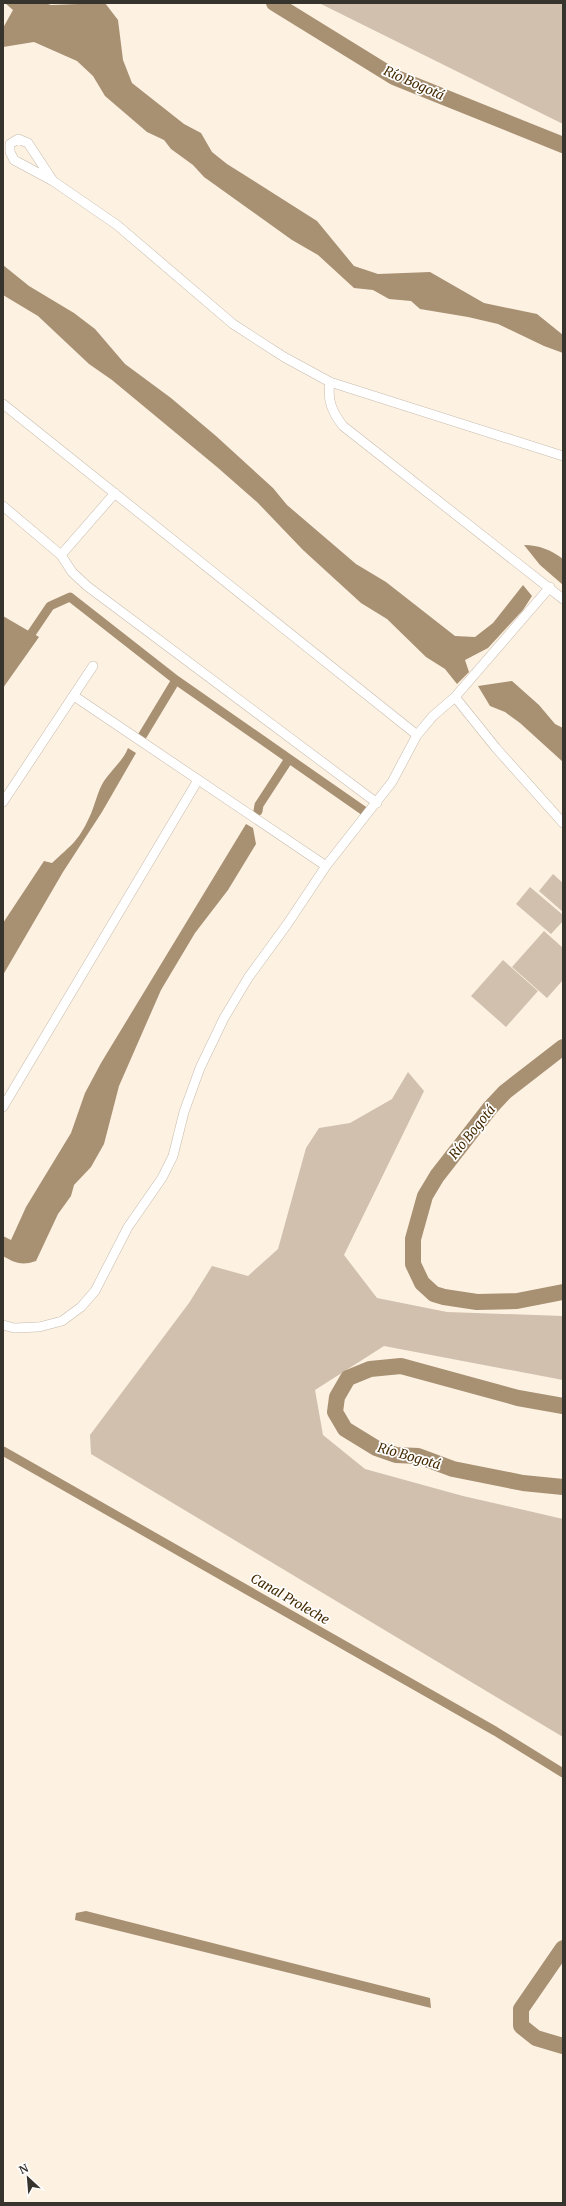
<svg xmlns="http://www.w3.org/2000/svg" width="566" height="2206" viewBox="0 0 566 2206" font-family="Merriweather,serif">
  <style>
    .green { fill: #d0c0ad }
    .water { fill: #a89073 }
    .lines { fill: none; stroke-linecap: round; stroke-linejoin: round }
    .canal { stroke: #a89073; stroke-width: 9 }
    .river { stroke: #a89073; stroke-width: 16 }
    .minor-casing { stroke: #c6baac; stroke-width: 10 }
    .minor { stroke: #fff; stroke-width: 9 }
    .labels { text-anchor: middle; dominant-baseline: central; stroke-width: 3.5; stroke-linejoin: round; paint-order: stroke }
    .water-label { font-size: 13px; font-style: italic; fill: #452b03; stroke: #fff }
  </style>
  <rect width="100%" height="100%" fill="#fdf1e2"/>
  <path class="green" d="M 319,3 L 563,3 L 563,124 Z
    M 553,874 L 563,883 L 563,912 L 539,891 Z
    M 530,887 L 563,915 L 563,921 L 551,934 L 516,904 Z
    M 544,931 L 563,948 L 563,980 L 547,998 L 512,967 Z
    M 503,960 L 538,991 L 506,1027 L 471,996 Z
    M 408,1072 L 424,1091 L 344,1255 L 377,1298 L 447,1312 L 563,1316 L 563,1380 L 384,1346 L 315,1390 L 323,1435 L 365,1469 L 463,1496 L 563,1519 L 563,1737 L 91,1454 L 90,1435 L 189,1303 L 212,1266 L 248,1276 L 278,1249 L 306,1148 L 319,1128 L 350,1123 L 392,1099 Z"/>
  <path class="water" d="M 5,3 L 45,3 L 51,5 L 105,3 L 118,20 L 123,60 L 132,83 L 184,124 L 201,133 L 212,152 L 227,164 L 317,221 L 354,266 L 378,274 L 430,272 L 484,303 L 537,314 L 563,335 L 563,353 L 544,346 L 498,324 L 468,317 L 420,309 L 411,301 L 389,299 L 373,290 L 354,288 L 318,255 L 292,240 L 204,177 L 193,165 L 171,149 L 164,140 L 147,132 L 105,96 L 93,76 L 77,61 L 34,42 L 3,47 L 3,28 L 13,10 Z
    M 3,265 L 29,286 L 74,313 L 95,329 L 125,364 L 171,398 L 216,436 L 273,488 L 287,505 L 356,564 L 386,582 L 455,636 L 475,637 L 493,623 L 523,585 L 532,596 L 523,610 L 488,648 L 465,660 L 469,672 L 457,684 L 445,669 L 426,657 L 387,619 L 361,603 L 303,550 L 257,502 L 217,467 L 112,380 L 89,364 L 38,316 L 3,295 Z
    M 524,545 C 539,545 551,550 563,559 L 563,585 L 540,565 Z
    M 3,616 L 39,637 L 3,688 Z
    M 512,681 L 539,705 L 555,724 L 563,728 L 563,762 L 520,723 L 505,712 L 490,706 L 478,686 Z
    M 128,748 L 136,753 L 102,812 L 63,872 L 3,975 L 3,923 L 44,861 L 52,863 C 70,846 78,842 89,818 C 95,806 97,792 104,781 C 112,769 123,761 128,748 Z
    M 246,824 L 253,828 L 256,844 L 228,890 L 195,933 L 161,990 L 119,1086 L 104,1144 L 91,1167 L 74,1185 L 71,1196 L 58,1214 L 36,1261 C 22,1266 15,1263 3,1256 L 3,1236 L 11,1240 L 26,1207 L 71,1133 L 85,1093 L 101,1063 Z
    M 86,1911 L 430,1998 L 431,2008 L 75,1920 L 76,1913 Z"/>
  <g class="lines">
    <path class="canal" d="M 25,643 L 50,606 L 70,597 L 176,680 L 364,811
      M 141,738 L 176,680
      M 258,811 L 259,805 L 289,759
      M 3,1451 L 495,1731 L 563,1773"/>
    <path class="river" d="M 274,3 L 394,77 L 563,145
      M 563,1047 L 505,1092 L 490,1108 L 437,1176 L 425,1196 L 413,1239 L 413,1264 L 422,1283 L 434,1294 L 444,1297 L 477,1302 L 517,1301 L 563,1292
      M 563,1406 L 518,1398 L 401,1366 L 370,1369 L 348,1378 L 337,1397 L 335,1412 L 345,1429 L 376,1448 L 396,1455 L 418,1456 L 453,1469 L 523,1483 L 563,1487
      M 563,1948 L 521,2009 L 521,2026 L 536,2038 L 563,2046"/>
    <defs>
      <path id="minor" d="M 53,181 L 28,143 L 18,139 L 10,144 L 10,152 L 14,160 L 53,181 L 117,225 L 233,324 L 284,357 L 330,382 L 563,456
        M 330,382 C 327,400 332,412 343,426 L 563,599
        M 3,404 L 417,735
        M 3,506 L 61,555 L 72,572 L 87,586 L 377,803
        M 61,555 L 115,493
        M 74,696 L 326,866
        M 455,697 L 496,748 L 563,823
        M 3,802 L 93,666
        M 3,1107 L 198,780
        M 3,1325 L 14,1328 L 39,1327 L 62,1321 L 81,1307 L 95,1291 L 128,1227 L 162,1178 L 173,1156 L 184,1112 L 200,1068 L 224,1018 L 248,978 L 288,923 L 326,866 L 392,782 L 417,735 L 433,716 L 455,697 L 550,587"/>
    </defs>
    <use href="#minor" class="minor-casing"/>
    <use href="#minor" class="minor"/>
  </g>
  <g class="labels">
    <g class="water-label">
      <text transform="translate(414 83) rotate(24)">Río Bogotá</text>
      <text transform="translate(472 1132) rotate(-51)">Río Bogotá</text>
      <text transform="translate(409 1456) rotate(16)">Río Bogotá</text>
      <text transform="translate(290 1599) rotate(30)">Canal Proleche</text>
    </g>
  </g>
  <rect width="566" height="2206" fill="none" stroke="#37332d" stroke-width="8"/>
  <g transform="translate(28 2178) rotate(334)" stroke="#ffffff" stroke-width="3" paint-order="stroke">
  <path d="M0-3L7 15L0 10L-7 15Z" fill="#37332d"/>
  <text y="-6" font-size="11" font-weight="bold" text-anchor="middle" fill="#37332d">N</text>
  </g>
</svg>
